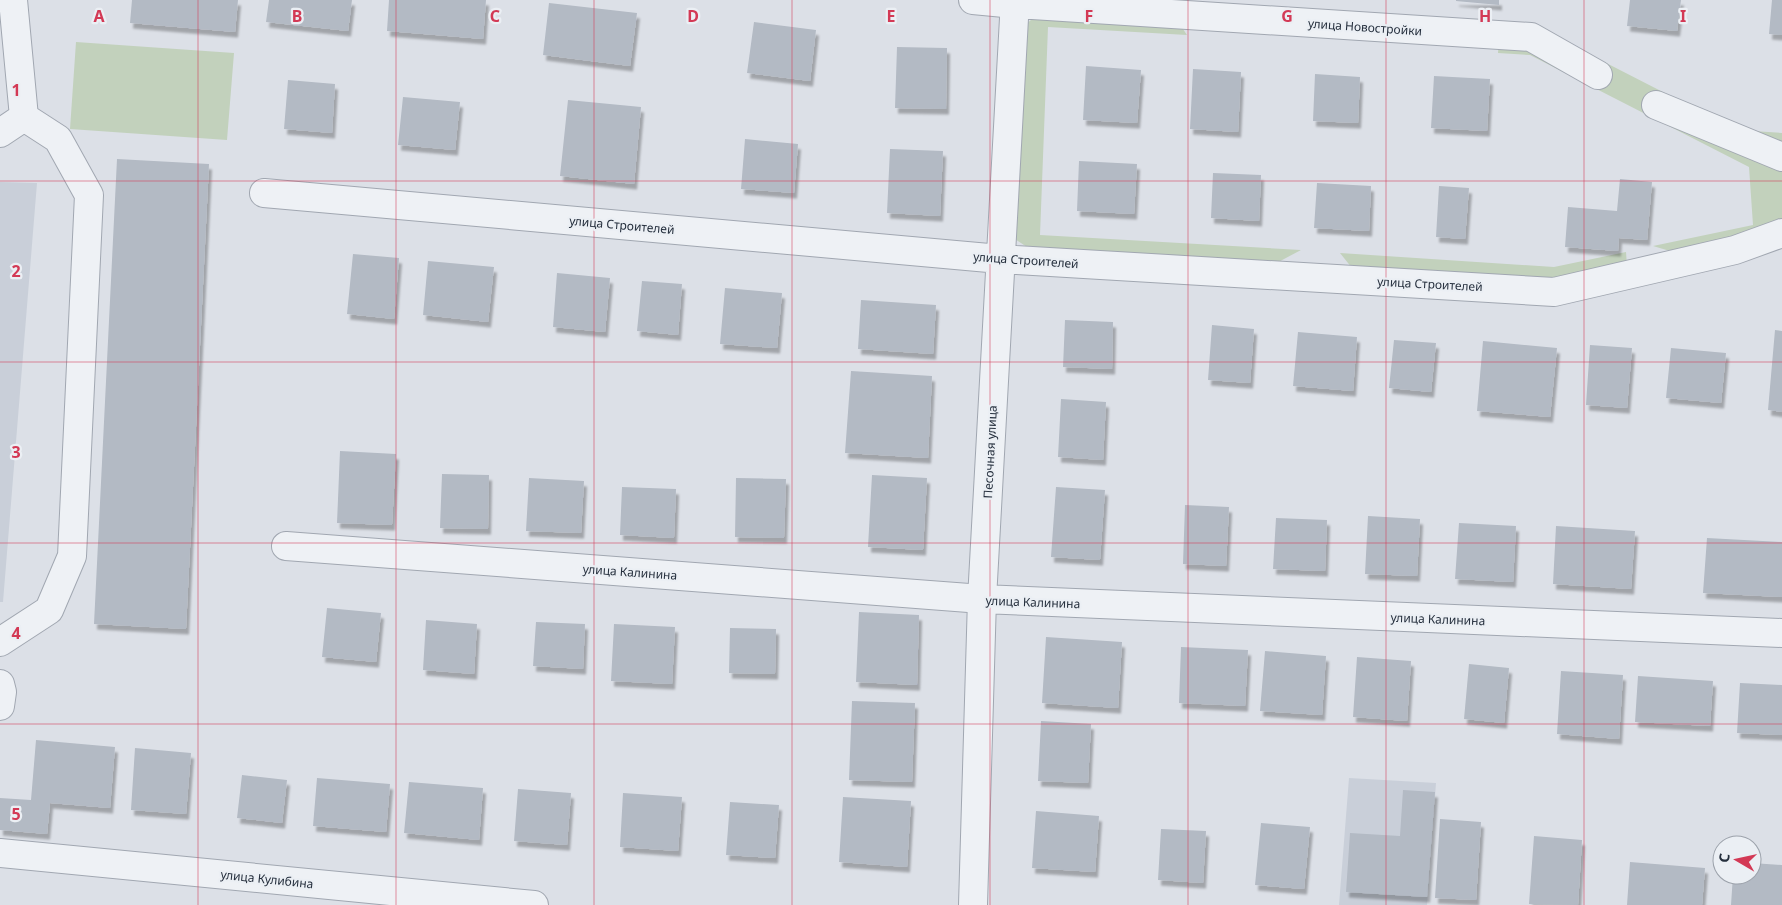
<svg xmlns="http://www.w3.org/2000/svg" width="1782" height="905" viewBox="0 0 1782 905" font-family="'Noto Sans',sans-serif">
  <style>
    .built { fill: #c9cfd9 }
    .green { fill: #c2d1bc }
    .building { fill: #b3bac4; filter: url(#shadow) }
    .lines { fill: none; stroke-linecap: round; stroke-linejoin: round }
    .minor-casing { stroke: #a1a7b1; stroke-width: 30 }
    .minor { stroke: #eef1f5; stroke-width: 28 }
    .grid { fill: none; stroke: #d33955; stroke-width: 1; stroke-opacity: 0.55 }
    .labels { text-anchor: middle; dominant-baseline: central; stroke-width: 4.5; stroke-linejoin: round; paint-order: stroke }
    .street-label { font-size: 12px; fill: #252f3d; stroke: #ebeff4 }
    .grid-label { font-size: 16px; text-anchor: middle; font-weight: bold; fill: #d33955; stroke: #ebeff4; stroke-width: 4.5; stroke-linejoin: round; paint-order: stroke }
  </style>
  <defs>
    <filter id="shadow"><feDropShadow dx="3" dy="5.5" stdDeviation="1" flood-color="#0004"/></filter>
  </defs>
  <rect width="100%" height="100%" fill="#dce0e7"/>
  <path class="built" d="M 0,182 L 37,183 L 3,602 L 0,602 Z
    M 1349,778 L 1436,783 L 1427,905 L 1339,905 Z"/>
  <path class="green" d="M 1037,15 L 1181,26 L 1187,35 L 1048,27 L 1040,235 L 1301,250 L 1267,268 L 1027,247 L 1012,237 L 1025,25 Z
    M 1500,25 L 1536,27 L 1737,130 L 1782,133 L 1782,223 L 1680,254 L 1653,246 L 1753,225 L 1749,167 L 1530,55 L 1498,53 Z
    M 76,42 L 234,53 L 227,140 L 70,129 Z
    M 1626,252 L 1627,266 L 1552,284 L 1352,268 L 1340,253 L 1554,267 Z"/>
  <path class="building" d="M 132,0 L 238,0 L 235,32 L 130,23 Z
    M 269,0 L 352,0 L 348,31 L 266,22 Z
    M 389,0 L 486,0 L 483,39 L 387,31 Z
    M 1456,0 L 1499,0 L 1499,5 L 1456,1 Z
    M 1630,0 L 1681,0 L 1677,31 L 1627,26 Z
    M 1772,0 L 1782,0 L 1782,35 L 1769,34 Z
    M 549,3 L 637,13 L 630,66 L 543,55 Z
    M 754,22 L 816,30 L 810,81 L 747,73 Z
    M 897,47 L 947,48 L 946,109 L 895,108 Z
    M 1086,66 L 1141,70 L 1137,123 L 1083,120 Z
    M 1193,69 L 1241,72 L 1238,132 L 1190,129 Z
    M 1315,74 L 1360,77 L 1358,123 L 1313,121 Z
    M 1434,76 L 1490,79 L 1487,131 L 1431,128 Z
    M 288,80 L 335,84 L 332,133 L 284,129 Z
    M 403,97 L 460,102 L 455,150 L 398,145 Z
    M 568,100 L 641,107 L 634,184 L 560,176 Z
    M 745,139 L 798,144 L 794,193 L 741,189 Z
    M 890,149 L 943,151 L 940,216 L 887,213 Z
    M 117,159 L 209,164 L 186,629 L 94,624 Z
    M 1079,161 L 1137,164 L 1134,214 L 1077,211 Z
    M 1213,173 L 1261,175 L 1259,221 L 1211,218 Z
    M 1620,179 L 1652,182 L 1647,240 L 1619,238 L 1618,251 L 1565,247 L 1568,207 L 1617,211 Z
    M 1317,183 L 1371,186 L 1369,231 L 1314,228 Z
    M 1439,186 L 1469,188 L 1465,239 L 1436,237 Z
    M 353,254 L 399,258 L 394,319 L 347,314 Z
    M 428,261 L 494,267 L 488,322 L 423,315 Z
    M 557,273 L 610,278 L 605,332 L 553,327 Z
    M 642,281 L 682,284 L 678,335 L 637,331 Z
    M 725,288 L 782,293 L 777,348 L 720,344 Z
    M 861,300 L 936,305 L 933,354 L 858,349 Z
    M 1065,320 L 1113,322 L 1112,369 L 1063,367 Z
    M 1212,325 L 1254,329 L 1250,383 L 1208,380 Z
    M 1775,330 L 1782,331 L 1782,412 L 1768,410 Z
    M 1298,332 L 1357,337 L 1353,391 L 1293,386 Z
    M 1394,340 L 1436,343 L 1431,392 L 1389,388 Z
    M 1483,341 L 1557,348 L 1550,417 L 1477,411 Z
    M 1590,345 L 1632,348 L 1627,408 L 1586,405 Z
    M 1671,348 L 1726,353 L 1721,403 L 1666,398 Z
    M 851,371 L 932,376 L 928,458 L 845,453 Z
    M 1061,399 L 1106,402 L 1103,460 L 1058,457 Z
    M 340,451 L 396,454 L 392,525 L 337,523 Z
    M 442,474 L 489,475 L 488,529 L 440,528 Z
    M 872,475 L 927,478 L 923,550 L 868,547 Z
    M 529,478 L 584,481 L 581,533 L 526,531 Z
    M 736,478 L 786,479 L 784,538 L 735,537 Z
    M 622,487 L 676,489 L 674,538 L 620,535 Z
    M 1056,487 L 1105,490 L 1100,560 L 1051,557 Z
    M 1185,505 L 1229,507 L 1226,566 L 1183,564 Z
    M 1368,516 L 1420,519 L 1417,576 L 1365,574 Z
    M 1276,518 L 1327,520 L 1325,571 L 1273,569 Z
    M 1459,523 L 1516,526 L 1513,582 L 1455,579 Z
    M 1556,526 L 1635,531 L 1631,589 L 1553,584 Z
    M 1707,538 L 1782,542 L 1782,597 L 1703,593 Z
    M 327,608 L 381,613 L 376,662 L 322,657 Z
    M 859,612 L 919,615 L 917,685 L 856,682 Z
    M 426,620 L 477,624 L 474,674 L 423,670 Z
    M 536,622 L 585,624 L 583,669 L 533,666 Z
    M 614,624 L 675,627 L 672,684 L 611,681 Z
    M 730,628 L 776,629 L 775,674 L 729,673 Z
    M 1046,637 L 1122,642 L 1118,708 L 1042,703 Z
    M 1181,647 L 1248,650 L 1245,706 L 1179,703 Z
    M 1265,651 L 1326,656 L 1322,715 L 1260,711 Z
    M 1357,657 L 1411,661 L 1407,721 L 1353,717 Z
    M 1469,664 L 1509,668 L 1504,723 L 1464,719 Z
    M 1561,671 L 1623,675 L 1619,739 L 1557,734 Z
    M 1638,676 L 1713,681 L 1710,726 L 1635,722 Z
    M 1740,683 L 1782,685 L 1782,735 L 1737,733 Z
    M 852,701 L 915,703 L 912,782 L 849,780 Z
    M 1041,721 L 1091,724 L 1088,783 L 1038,781 Z
    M 36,740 L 115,747 L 110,808 L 50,803 L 47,834 L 0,830 L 0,798 L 31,800 Z
    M 135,748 L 191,753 L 186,814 L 131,810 Z
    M 242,775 L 287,780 L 282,823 L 237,818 Z
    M 317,778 L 390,784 L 386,832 L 313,826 Z
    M 409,782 L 483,788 L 479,840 L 404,833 Z
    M 518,789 L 571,793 L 567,845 L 514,841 Z
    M 1403,790 L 1435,792 L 1427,897 L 1346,892 L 1350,833 L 1400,836 Z
    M 623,793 L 682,797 L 678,851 L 620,847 Z
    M 843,797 L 911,801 L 907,867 L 839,862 Z
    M 730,802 L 779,805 L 775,858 L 726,855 Z
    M 1036,811 L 1099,816 L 1095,872 L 1032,868 Z
    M 1440,819 L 1481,822 L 1476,900 L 1435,898 Z
    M 1261,823 L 1310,827 L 1304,889 L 1255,885 Z
    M 1161,829 L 1206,831 L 1203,883 L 1158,880 Z
    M 1534,836 L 1582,840 L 1578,905 L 1529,904 Z
    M 1630,862 L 1705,868 L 1702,905 L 1627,905 Z
    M 1752,863 L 1782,865 L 1782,905 L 1731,905 L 1733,875 L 1752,875 Z"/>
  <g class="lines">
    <defs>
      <path id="minor" d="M 973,0 L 1015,4 L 1531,37 L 1598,75
        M 1656,105 L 1782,157
        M 0,133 L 24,117
        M 264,193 L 1000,259 L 1554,292 L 1735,250 L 1782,233
        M 286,546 L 982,599 L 1782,633
        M 0,642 L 49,610 L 72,556 L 89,195 L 58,139 L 24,117 L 13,0
        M 0,684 L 2,692 L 0,706
        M 0,853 L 534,905
        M 973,905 L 982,599 L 1015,0"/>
    </defs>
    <use href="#minor" class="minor-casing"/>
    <use href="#minor" class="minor"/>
  </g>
  <path class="grid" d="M 198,0 L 198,905M 396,0 L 396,905M 594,0 L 594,905M 792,0 L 792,905M 990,0 L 990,905M 1188,0 L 1188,905M 1386,0 L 1386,905M 1584,0 L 1584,905M 0,181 L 1782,181M 0,362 L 1782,362M 0,543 L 1782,543M 0,724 L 1782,724"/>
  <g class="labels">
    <g class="street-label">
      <text transform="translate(1365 27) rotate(4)">улица Новостройки</text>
      <text transform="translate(622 225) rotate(5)">улица Строителей</text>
      <text transform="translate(1026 260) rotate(4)">улица Строителей</text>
      <text transform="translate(1430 284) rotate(3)">улица Строителей</text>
      <text transform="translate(990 452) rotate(-87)">Песочная улица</text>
      <text transform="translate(630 572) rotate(4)">улица Калинина</text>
      <text transform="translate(1033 602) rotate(2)">улица Калинина</text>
      <text transform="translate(1438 619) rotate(2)">улица Калинина</text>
      <text transform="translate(267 879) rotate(6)">улица Кулибина</text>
    </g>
  </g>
  <g class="grid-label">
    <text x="99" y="22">A</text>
    <text x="297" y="22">B</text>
    <text x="495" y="22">C</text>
    <text x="693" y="22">D</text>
    <text x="891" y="22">E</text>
    <text x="1089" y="22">F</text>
    <text x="1287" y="22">G</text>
    <text x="1485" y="22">H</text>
    <text x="1683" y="22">I</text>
    <text x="16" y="96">1</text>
    <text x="16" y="277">2</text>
    <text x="16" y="458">3</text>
    <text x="16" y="639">4</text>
    <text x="16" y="820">5</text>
  </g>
  <g transform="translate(1737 860) rotate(279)"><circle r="24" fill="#ebeff4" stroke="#9ca2ab"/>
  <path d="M0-4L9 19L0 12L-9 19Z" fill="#d33955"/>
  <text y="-8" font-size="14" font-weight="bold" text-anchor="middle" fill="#252f3d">С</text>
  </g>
</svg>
